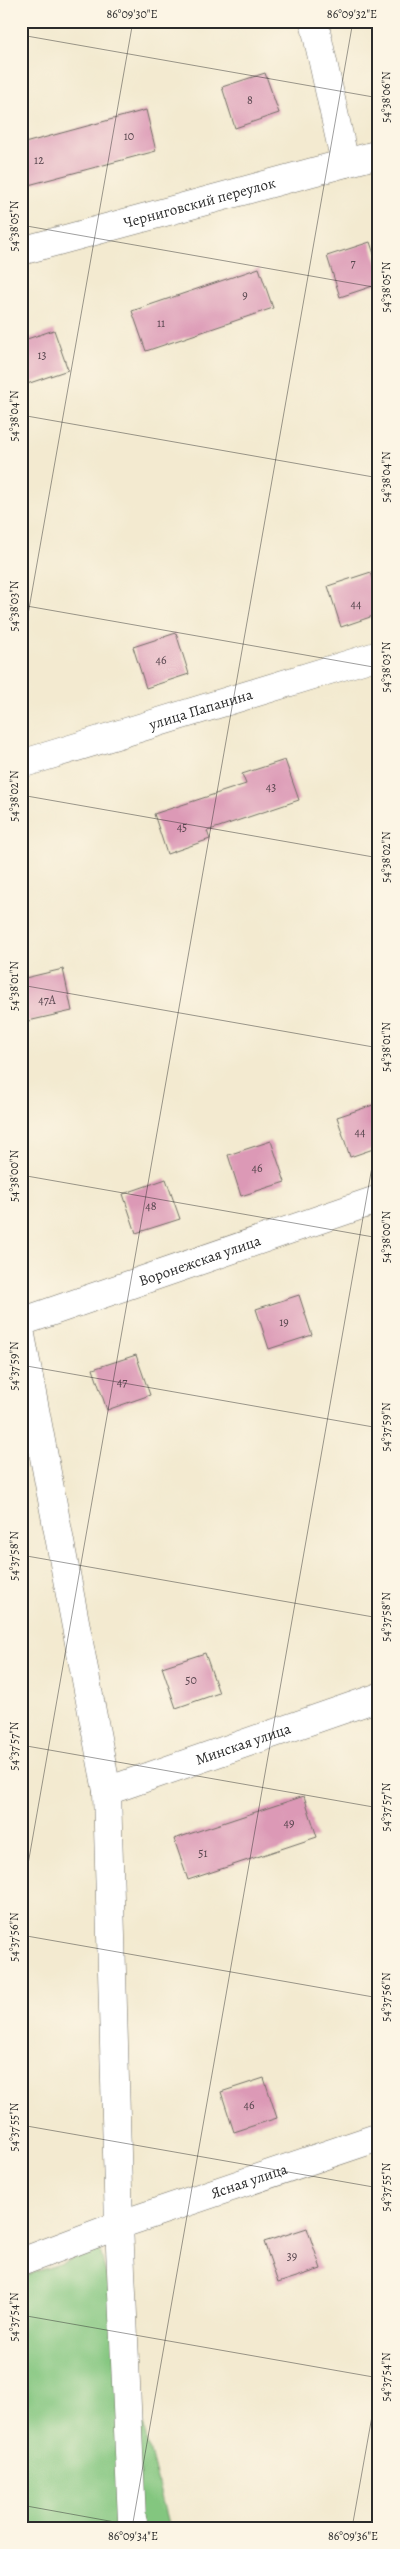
<svg xmlns="http://www.w3.org/2000/svg" width="400" height="2549" viewBox="0 0 400 2549" font-family="Alegreya,serif">
  <style>
    .green { fill: #83c67f; stroke: #577855 }
    .building { fill: #dc99b6 }
    .lines { fill: none; stroke-linecap: round; stroke-linejoin: round }
    .minor-casing { stroke: #716e65; stroke-width: 29 }
    .minor { stroke: #fff; stroke-width: 28 }
    .ticks { fill: none; stroke: #2b2b2b; stroke-width: 1; stroke-opacity: 0.45 }
    .labels { text-anchor: middle; dominant-baseline: central; stroke-width: 4; stroke-linejoin: round; paint-order: stroke }
    .number-label { font-size: 12px; fill: #57464e }
    .street-label { font-size: 15px; fill: #2b2b2b; stroke: #fcf5e5 }
    .neatline { fill: none; stroke: #2b2b2b; stroke-width: 2 }
    .ticks-label { font-size: 12px; text-anchor: middle; fill: #2b2b2b }
  </style>
  <rect width="100%" height="100%" fill="#fcf5e5"/>
  <filter id="ink" filterUnits="userSpaceOnUse"><feTurbulence type="fractalNoise" baseFrequency=".02" numOctaves="2"/><feDisplacementMap in="SourceGraphic" scale="10" xChannelSelector="R" yChannelSelector="G"/><feConvolveMatrix kernelMatrix="1 2 1 2 8 2 1 2 1" color-interpolation-filters="sRGB"/></filter>
  <filter id="wash" filterUnits="userSpaceOnUse"><feTurbulence type="fractalNoise" baseFrequency=".0096" numOctaves="4" result="noise"/><feDisplacementMap in="SourceGraphic" scale="20" xChannelSelector="R" yChannelSelector="G"/><feGaussianBlur stdDeviation="1.12" result="paint"/><feColorMatrix in="noise" values="0 0 0 0 0 0 0 0 0 0 0 0 0 0 0 0 0 1.4 0 .05"/><feComposite in="paint" operator="in"/></filter>
  <g filter="url(#wash)">
    <rect width="100%" height="100%" fill="#f3ead0"/>
    <path class="green" d="M 100,2250 L 169,2528 L 21,2528 L 21,2277 Z"/>
    <g id="blocks">
      <path class="building" d="M 265,73 L 279,113 L 235,128 L 222,87 Z
        M 146,110 L 156,151 L 21,187 L 21,144 Z
        M 370,242 L 379,269 L 379,284 L 340,297 L 327,256 Z
        M 259,268 L 273,308 L 146,351 L 132,311 Z
        M 54,330 L 68,370 L 21,386 L 21,341 Z
        M 371,572 L 379,595 L 379,614 L 341,627 L 328,586 Z
        M 176,633 L 189,674 L 146,688 L 133,647 Z
        M 285,760 L 299,800 L 207,831 L 210,839 L 167,854 L 154,814 L 246,784 L 242,774 Z
        M 63,969 L 72,1011 L 28,1021 L 21,990 L 21,979 Z
        M 379,1103 L 379,1147 L 350,1157 L 337,1117 Z
        M 271,1141 L 285,1182 L 241,1196 L 228,1155 Z
        M 166,1179 L 180,1219 L 136,1233 L 123,1194 Z
        M 299,1295 L 312,1335 L 269,1349 L 256,1309 Z
        M 136,1355 L 150,1395 L 107,1410 L 93,1369 Z
        M 205,1653 L 219,1693 L 176,1708 L 162,1667 Z
        M 304,1796 L 317,1837 L 188,1880 L 174,1839 Z
        M 264,2078 L 277,2118 L 234,2132 L 221,2092 Z
        M 307,2228 L 321,2269 L 278,2283 L 264,2242 Z"/>
    </g>
  </g>
  <g filter="url(#ink)">
    <use href="#blocks" fill-opacity="0" stroke="#716e65" stroke-width="1"/>
    <g class="lines">
      <defs>
        <g id="minor">
          <path d="M 314,21 L 345,163"/>
          <path id="s1" d="M 21,251 L 379,154"/>
          <path id="s2" d="M 21,764 L 379,655"/>
          <path id="s3" d="M 21,1322 L 379,1199"/>
          <path d="M 21,1335 L 107,1791 L 119,2225 L 132,2520 L 135,2528"/>
          <path id="s4" d="M 107,1791 L 379,1697"/>
          <path id="s5" d="M 21,2262 L 119,2225 L 379,2137"/>
        </g>
      </defs>
      <use href="#minor" class="minor-casing"/>
      <use href="#minor" class="minor"/>
    </g>
  </g>
  <path class="ticks" d="M 21,35 L 379,98M 21,225 L 379,288M 21,415 L 379,478M 21,605 L 379,668M 21,654 L 133,21M 21,795 L 379,858M 21,985 L 379,1048M 21,1175 L 379,1238M 21,1365 L 379,1428M 21,1555 L 379,1618M 21,1745 L 379,1808M 21,1904 L 353,21M 21,1935 L 379,1998M 21,2125 L 379,2188M 21,2315 L 379,2378M 21,2505 L 148,2528M 132,2528 L 379,1127M 352,2528 L 379,2377"/>
  <g class="labels">
    <g class="number-label">
      <text x="250" y="100">8</text>
      <text x="129" y="136">10</text>
      <text x="39" y="160">12</text>
      <text x="353" y="263">7</text>
      <text x="245" y="295">9</text>
      <text x="161" y="323">11</text>
      <text x="42" y="355">13</text>
      <text x="356" y="604">44</text>
      <text x="161" y="660">46</text>
      <text x="271" y="787">43</text>
      <text x="182" y="827">45</text>
      <text x="47" y="1000">47А</text>
      <text x="360" y="1132">44</text>
      <text x="257" y="1168">46</text>
      <text x="151" y="1206">48</text>
      <text x="284" y="1322">19</text>
      <text x="122" y="1382">47</text>
      <text x="191" y="1680">50</text>
      <text x="289" y="1823">49</text>
      <text x="203" y="1853">51</text>
      <text x="249" y="2105">46</text>
      <text x="292" y="2256">39</text>
    </g>
    <g class="street-label">
      <text stroke="none"><textPath href="#s1" startOffset="185">Черниговский переулок</textPath></text>
      <text stroke="none"><textPath href="#s2" startOffset="188">улица Папанина</textPath></text>
      <text stroke="none"><textPath href="#s3" startOffset="189">Воронежская улица</textPath></text>
      <text stroke="none"><textPath href="#s4" startOffset="144">Минская улица</textPath></text>
      <text stroke="none"><textPath href="#s5" startOffset="242">Ясная улица</textPath></text>
    </g>
  </g>
  <rect width="400" height="2549" fill="none" stroke="#fcf5e5" stroke-width="55"/>
  <rect x="28" y="28" width="344" height="2494" class="neatline"/>
  <g class="ticks-label">
    <text x="132" y="18">86°09'30"E</text>
    <text x="352" y="18">86°09'32"E</text>
    <text transform="translate(386 97) rotate(-90)" y="4">54°38'06"N</text>
    <text transform="translate(14 226) rotate(-90)" y="4">54°38'05"N</text>
    <text transform="translate(386 287) rotate(-90)" y="4">54°38'05"N</text>
    <text transform="translate(14 416) rotate(-90)" y="4">54°38'04"N</text>
    <text transform="translate(386 477) rotate(-90)" y="4">54°38'04"N</text>
    <text transform="translate(14 606) rotate(-90)" y="4">54°38'03"N</text>
    <text transform="translate(386 667) rotate(-90)" y="4">54°38'03"N</text>
    <text transform="translate(14 796) rotate(-90)" y="4">54°38'02"N</text>
    <text transform="translate(386 857) rotate(-90)" y="4">54°38'02"N</text>
    <text transform="translate(14 986) rotate(-90)" y="4">54°38'01"N</text>
    <text transform="translate(386 1047) rotate(-90)" y="4">54°38'01"N</text>
    <text transform="translate(14 1176) rotate(-90)" y="4">54°38'00"N</text>
    <text transform="translate(386 1237) rotate(-90)" y="4">54°38'00"N</text>
    <text transform="translate(14 1366) rotate(-90)" y="4">54°37'59"N</text>
    <text transform="translate(386 1427) rotate(-90)" y="4">54°37'59"N</text>
    <text transform="translate(14 1556) rotate(-90)" y="4">54°37'58"N</text>
    <text transform="translate(386 1617) rotate(-90)" y="4">54°37'58"N</text>
    <text transform="translate(14 1746) rotate(-90)" y="4">54°37'57"N</text>
    <text transform="translate(386 1807) rotate(-90)" y="4">54°37'57"N</text>
    <text transform="translate(14 1937) rotate(-90)" y="4">54°37'56"N</text>
    <text transform="translate(386 1997) rotate(-90)" y="4">54°37'56"N</text>
    <text transform="translate(14 2127) rotate(-90)" y="4">54°37'55"N</text>
    <text transform="translate(386 2187) rotate(-90)" y="4">54°37'55"N</text>
    <text transform="translate(14 2317) rotate(-90)" y="4">54°37'54"N</text>
    <text transform="translate(386 2377) rotate(-90)" y="4">54°37'54"N</text>
    <text x="133" y="2540">86°09'34"E</text>
    <text x="353" y="2540">86°09'36"E</text>
  </g>
</svg>
